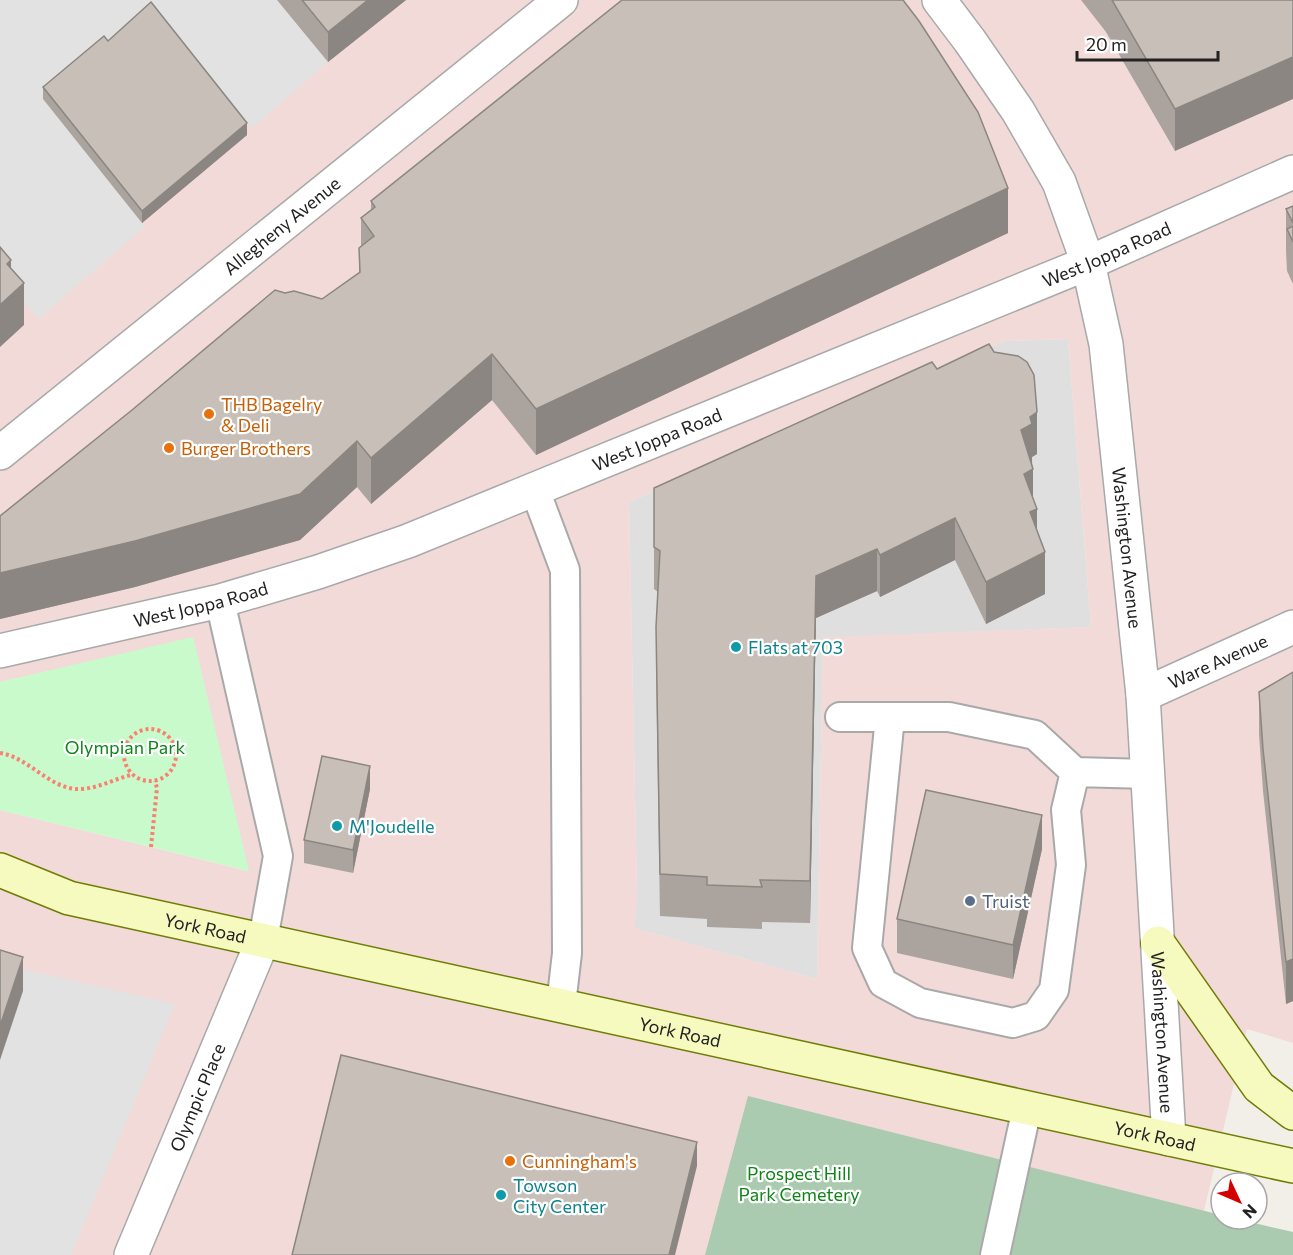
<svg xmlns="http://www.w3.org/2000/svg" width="1293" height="1255" viewBox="0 0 1293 1255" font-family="Commissioner,sans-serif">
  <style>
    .residential { fill: #e0dfdf }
    .commercial { fill: #f2dad9; fill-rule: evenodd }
    .cemetery { fill: #aacbaf }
    .park { fill: #c8facc }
    .parking { fill: #e2e2e2 }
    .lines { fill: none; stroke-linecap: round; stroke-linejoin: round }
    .lane-casing { stroke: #a9a9a9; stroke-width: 32 }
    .street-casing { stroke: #a9a9a9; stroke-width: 36 }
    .secondary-casing { stroke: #707d05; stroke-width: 36 }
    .path { stroke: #fa8072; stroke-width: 4; stroke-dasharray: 3 3; stroke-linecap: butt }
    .lane { stroke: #fff; stroke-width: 28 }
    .street { stroke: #fff; stroke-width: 33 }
    .secondary { stroke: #f7fabf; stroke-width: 33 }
    .wall { fill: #aba49e }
    .shaded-wall { fill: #8b8681 }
    .building { fill: #c7bfb8; stroke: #8b8681; stroke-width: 1.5 }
    .food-dot { fill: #e8710a; stroke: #fff; stroke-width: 2 }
    .culture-dot { fill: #0f9aa8; stroke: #fff; stroke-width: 2 }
    .service-dot { fill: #5c6f8a; stroke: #fff; stroke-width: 2 }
    .labels { text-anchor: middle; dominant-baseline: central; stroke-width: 4.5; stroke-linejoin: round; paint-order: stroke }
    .street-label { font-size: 18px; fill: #222; stroke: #fff }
    .food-label { font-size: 18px; fill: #c56008; stroke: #fff; text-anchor: start }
    .culture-label { font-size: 18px; fill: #0d838f; stroke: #fff; text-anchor: start }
    .park-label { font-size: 18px; fill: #0c8416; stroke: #fff }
    .service-label { font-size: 18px; fill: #4e5e75; stroke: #fff; text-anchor: start }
  </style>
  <rect width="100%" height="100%" fill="#f2efe9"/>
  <path class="residential" d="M 1068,339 L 1091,627 L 823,638 L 817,979 L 634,928 L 637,892 L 629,502 L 1005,341 Z"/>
  <path class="commercial" d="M 0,0 L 1293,0 L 1293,1043 L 1247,1029 L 1204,1211 L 1115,1189 L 706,1255 L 0,1255 L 0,810 L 248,871 L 193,638 L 0,682 ZM 1068,339 L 1091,627 L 823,637 L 817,979 L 635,928 L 637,892 L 629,502 L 1005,341 Z"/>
  <path class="cemetery" d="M 748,1096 L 1221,1215 L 1221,1219 L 1237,1219 L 1293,1232 L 1293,1255 L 705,1255 Z"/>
  <path class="park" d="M 193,637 L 249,871 L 0,810 L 0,682 Z"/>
  <path class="parking" d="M 0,0 L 277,0 L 328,62 L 252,128 L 154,8 L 43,99 L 146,226 L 38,319 L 0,272 Z
    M 0,964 L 175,1004 L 71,1255 L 0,1255 Z"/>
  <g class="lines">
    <defs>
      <path id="lane" d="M 535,490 L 565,570 L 567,953 L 561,1005
        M 220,601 L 278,856 L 263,940
        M 840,717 L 949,717 L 1035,735 L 1075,772 L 1148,774
        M 890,717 L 867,948 L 883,983 L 920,1003 L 1013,1023 L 1036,1016 L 1054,990 L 1071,865 L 1066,810 L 1075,772
        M 995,1255 L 1027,1108"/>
      <g id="street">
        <path id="s1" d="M 939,0 L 970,41 L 1018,111 L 1059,182 L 1088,263 L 1106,344 L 1143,695 L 1169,1139"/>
        <path id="s2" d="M 0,453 L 561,0"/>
        <path id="s3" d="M 0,651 L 220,601 L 318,572 L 408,541 L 1088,263 L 1293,172"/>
        <path id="s4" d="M 1143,695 L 1293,627"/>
        <path id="s5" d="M 131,1255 L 263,940"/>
      </g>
      <g id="secondary">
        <path id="s6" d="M 0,870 L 69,898 L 1293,1166"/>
        <path d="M 1158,943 L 1259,1087 L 1293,1113"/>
      </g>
    </defs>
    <use href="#lane" class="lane-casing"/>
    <use href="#street" class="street-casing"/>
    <use href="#secondary" class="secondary-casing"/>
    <path class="path" d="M124 755a26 26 0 1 1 52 0a26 26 0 1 1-52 0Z
      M 0,753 C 29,757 51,791 81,789 C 99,788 114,779 131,775
      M 151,847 L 157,788 L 155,781"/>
    <use href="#lane" class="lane"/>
    <use href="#street" class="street"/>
    <use href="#secondary" class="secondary"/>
  </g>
  <path class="wall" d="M 277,0 L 406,0 L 328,62 Z
    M 1081,0 L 1293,0 L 1175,151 L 1106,32 Z
    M 108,41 L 247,135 L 142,223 L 43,99 L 43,87 Z
    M 371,201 L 1008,233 L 536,455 L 492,400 L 371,504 L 357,487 L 300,540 L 135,587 L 0,619 L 0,516 L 285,293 L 322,299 L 359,273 L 359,248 L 361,246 L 361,218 L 371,210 Z
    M 1293,206 L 1293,284 L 1287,271 L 1286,251 L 1286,209 Z
    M 937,369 L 1037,454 L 1032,457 L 1033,498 L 1045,594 L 986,624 L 955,560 L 880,597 L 877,591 L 816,618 L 810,923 L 762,922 L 762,929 L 707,927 L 707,919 L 660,916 L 656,669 L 656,627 L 658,592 L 654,589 L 654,488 Z
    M 1293,672 L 1293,1001 L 1286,1004 L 1263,791 L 1259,734 L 1259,692 Z
    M 370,789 L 353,873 L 304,863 L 304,840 Z
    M 1042,849 L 1013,979 L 897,953 L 897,919 Z"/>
  <path class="shaded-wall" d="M 368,0 L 406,0 L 328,62 L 328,32 Z
    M 1293,57 L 1293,99 L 1175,151 L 1175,109 Z
    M 247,123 L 247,135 L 142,223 L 142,211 Z
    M 1008,188 L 1008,233 L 536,455 L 536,409 Z
    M 11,260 L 11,295 L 24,283 L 24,325 L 0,347 L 0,305 L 7,264 Z
    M 492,354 L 492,400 L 371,504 L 371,458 Z
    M 1037,412 L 1037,454 L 1032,457 L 1032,466 L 1021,430 L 1030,417 Z
    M 357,441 L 357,487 L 300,540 L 135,587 L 0,619 L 0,573 Z
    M 1033,469 L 1033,511 L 1037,509 L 1037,551 L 1030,554 L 1024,474 Z
    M 955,518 L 955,560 L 880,597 L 880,555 Z
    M 877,549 L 877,591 L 816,618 L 810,923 L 810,881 L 816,576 Z
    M 1045,552 L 1045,594 L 986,624 L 986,582 Z
    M 370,766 L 370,789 L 353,873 L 353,850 Z
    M 1042,815 L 1042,849 L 1013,979 L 1013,945 Z
    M 23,957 L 23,991 L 0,1060 L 0,1026 Z
    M 1293,959 L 1293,1001 L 1286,1004 L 1286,962 Z
    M 697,1142 L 697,1166 L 675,1255 L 669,1255 Z"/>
  <path class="building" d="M 302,0 L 368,0 L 328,32 Z
    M 622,0 L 903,0 L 919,21 L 978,112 L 1008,188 L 536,409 L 492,354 L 371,458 L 357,441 L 300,494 L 135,541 L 0,573 L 0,516 L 132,410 L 275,290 L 285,293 L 294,291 L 322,299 L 360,272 L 359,248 L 374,236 L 361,218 L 375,207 L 371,201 Z
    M 1112,0 L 1293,0 L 1293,57 L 1175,109 Z
    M 151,2 L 247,123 L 142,211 L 43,87 L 104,36 L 108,41 Z
    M 1293,206 L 1293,223 L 1286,209 Z
    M 1293,226 L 1293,242 L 1287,229 Z
    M 0,247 L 11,260 L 7,264 L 24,283 L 0,305 Z
    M 989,344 L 994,352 L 1018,356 L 1027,362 L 1034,375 L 1037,412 L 1030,417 L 1032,424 L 1021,430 L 1033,469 L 1024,474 L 1037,509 L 1030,512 L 1045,552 L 986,582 L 955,518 L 880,555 L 877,549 L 816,576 L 810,881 L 760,880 L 762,887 L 707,885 L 707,877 L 660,874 L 656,627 L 660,551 L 654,547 L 654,488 L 932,362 L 937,369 Z
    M 1293,672 L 1293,959 L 1286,962 L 1263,749 L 1259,692 Z
    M 322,756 L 370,766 L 353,850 L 304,840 Z
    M 926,790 L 1042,815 L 1013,945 L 897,919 Z
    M 0,950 L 23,957 L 0,1026 Z
    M 341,1055 L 697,1142 L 669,1255 L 292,1255 Z"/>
  <g class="food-dot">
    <circle cx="209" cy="414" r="6"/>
    <circle cx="169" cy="448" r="6"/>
    <circle cx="510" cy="1161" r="6"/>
  </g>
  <g class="culture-dot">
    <circle cx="736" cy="647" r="6"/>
    <circle cx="337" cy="826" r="6"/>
    <circle cx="501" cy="1195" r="6"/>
  </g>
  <circle class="service-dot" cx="970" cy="901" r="6"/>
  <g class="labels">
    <g class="street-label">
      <text stroke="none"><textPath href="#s2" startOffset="362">Allegheny Avenue</textPath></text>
      <text stroke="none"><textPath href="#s3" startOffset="1178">West Joppa Road</textPath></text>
      <text stroke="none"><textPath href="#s3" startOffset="692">West Joppa Road</textPath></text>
      <text stroke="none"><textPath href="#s1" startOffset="592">Washington Avenue</textPath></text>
      <text stroke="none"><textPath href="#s3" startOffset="206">West Joppa Road</textPath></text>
      <text stroke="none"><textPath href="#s4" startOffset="82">Ware Avenue</textPath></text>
      <text stroke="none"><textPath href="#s6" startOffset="214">York Road</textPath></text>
      <text stroke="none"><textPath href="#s6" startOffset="700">York Road</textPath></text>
      <text stroke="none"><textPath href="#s1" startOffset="1078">Washington Avenue</textPath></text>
      <text stroke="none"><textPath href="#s5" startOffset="171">Olympic Place</textPath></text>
      <text stroke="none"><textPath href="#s6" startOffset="1186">York Road</textPath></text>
    </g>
    <g class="food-label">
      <text x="221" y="404">THB Bagelry<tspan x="221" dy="21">&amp; Deli</tspan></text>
      <text x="181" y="448">Burger Brothers</text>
      <text x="522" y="1161">Cunningham's</text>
    </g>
    <g class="culture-label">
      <text x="748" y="647">Flats at 703</text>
      <text x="349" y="826">M'Joudelle</text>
      <text x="513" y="1185">Towson<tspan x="513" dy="21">City Center</tspan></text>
    </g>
    <g class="park-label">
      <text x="125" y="747">Olympian Park</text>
      <text x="799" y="1173">Prospect Hill<tspan x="799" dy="21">Park Cemetery</tspan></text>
    </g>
    <g class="service-label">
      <text x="982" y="901">Truist</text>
    </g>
  </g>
  <g transform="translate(1239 1201) rotate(134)"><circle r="28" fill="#ffffff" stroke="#a7a7a7" stroke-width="1.5"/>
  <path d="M0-4.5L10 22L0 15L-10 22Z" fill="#d40000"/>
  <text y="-9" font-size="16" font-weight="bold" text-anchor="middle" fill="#222222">N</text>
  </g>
  <path d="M1077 51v9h141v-9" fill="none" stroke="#222222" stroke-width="3"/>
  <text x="1086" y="51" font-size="18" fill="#222222" stroke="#ffffff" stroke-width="4.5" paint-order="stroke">20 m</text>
</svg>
